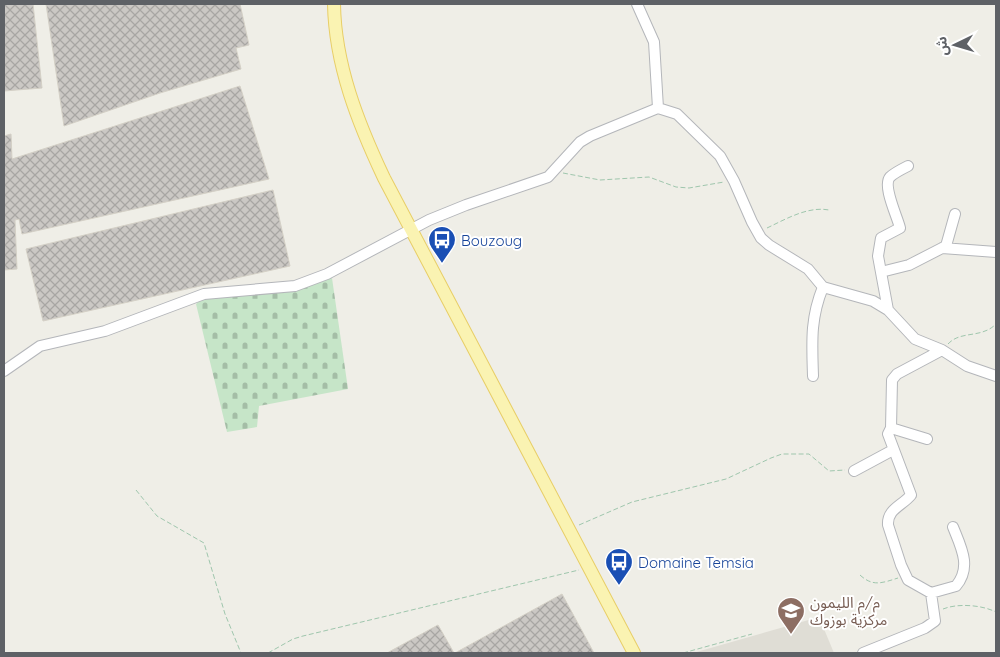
<svg xmlns="http://www.w3.org/2000/svg" width="1000" height="657" viewBox="0 0 1000 657" font-family="Quicksand,'Noto Sans Arabic',sans-serif">
  <style>
    .education { fill: #dfddd5 }
    .cemetery { fill: url(#cemetery-stones) }
    .building { fill: url(#building-cross-hatch); stroke: #d4d0c6 }
    .lines { fill: none; stroke-linecap: round; stroke-linejoin: round }
    .minor-casing { stroke: #b4b6ba; stroke-width: 12 }
    .major-casing { stroke: #e8ce67; stroke-width: 14 }
    .path { stroke: #9fc6ad; stroke-width: 1; stroke-dasharray: 5 2.5; stroke-linecap: butt }
    .minor { stroke: #fff; stroke-width: 10 }
    .major { stroke: #faf3b2; stroke-width: 12 }
    .labels { text-anchor: middle; dominant-baseline: central; stroke-width: 4; stroke-linejoin: round; paint-order: stroke }
    .transit-label { font-size: 15px; fill: #164399; stroke: #fff; text-anchor: start }
    .education-label { font-size: 15px; fill: #785e54; stroke: #fff; text-anchor: start }
  </style>
  <defs>
    <pattern id="cemetery-stones" width="16" height="16" patternUnits="userSpaceOnUse" patternTransform="scale(1.25)"><rect width="16" height="16" fill="#c6e5c8"/><path d="M2 7V4a2 2 0 0 1 4 0v3zM10 15v-3a2 2 0 0 1 4 0v3z" fill="#a4bda6"/></pattern>
    <pattern id="building-cross-hatch" width="8" height="8" patternUnits="userSpaceOnUse" patternTransform="scale(1.25)"><rect width="8" height="8" fill="#cbc8c4"/><path d="M0 0l8 8M0 8l8-8" fill="none" stroke="#a8a6a3"/></pattern>
  </defs>
  <rect width="100%" height="100%" fill="#efeee7"/>
  <path class="education" d="M 819,617 L 834,653 L 693,653 Z"/>
  <path class="cemetery" d="M 332,278 L 348,389 L 259,406 L 257,427 L 227,432 L 196,304 L 204,297 L 285,289 Z"/>
  <path class="building" d="M 4,4 L 33,4 L 42,88 L 4,91 Z
    M 46,4 L 240,4 L 249,45 L 236,48 L 241,69 L 160,93 L 64,126 Z
    M 240,86 L 269,179 L 22,234 L 19,219 L 15,220 L 17,269 L 4,270 L 4,136 L 11,134 L 12,159 Z
    M 273,190 L 290,266 L 43,321 L 26,249 Z
    M 562,594 L 594,653 L 455,653 Z
    M 438,625 L 454,653 L 387,653 Z"/>
  <g class="lines">
    <defs>
      <path id="minor" d="M 637,4 L 654,42 L 658,108
        M 942,248 L 996,252
        M 881,272 L 909,265 L 946,246 L 955,214
        M 888,310 L 878,256 L 881,238 L 900,228 C 898,218 882,186 890,177 C 894,173 902,169 908,166
        M 4,371 L 40,346 L 105,331 L 204,294 L 295,286 L 327,274 L 429,220 L 466,205 L 548,177 L 580,142 L 590,136 L 658,108 L 677,114 L 720,156 L 734,181 L 752,222 L 761,238 L 769,245 L 808,269 L 823,287 L 873,301 L 888,310 L 915,339 L 942,350 L 967,366 L 996,376
        M 813,376 C 812,343 810,319 823,287
        M 891,428 L 888,434 L 911,495 C 902,506 887,509 888,525 L 901,565 L 908,580 L 931,593
        M 927,439 L 891,428 L 892,380 L 897,374 L 942,350
        M 854,471 L 893,450
        M 863,653 L 925,628 L 935,621 L 931,593 L 956,586 C 972,567 961,547 953,527"/>
      <path id="major" d="M 334,4 C 335,65 358,123 384,178 L 634,653"/>
    </defs>
    <use href="#minor" class="minor-casing"/>
    <use href="#major" class="major-casing"/>
    <path class="path" d="M 563,173 L 600,180 L 649,177 L 676,187 L 689,188 L 724,182
      M 767,228 C 786,219 808,206 829,210
      M 948,344 C 961,330 981,339 996,324
      M 136,490 L 157,516 L 204,543 L 225,614 L 241,653
      M 579,525 L 632,502 L 726,479 L 771,458 L 782,454 L 809,454 L 829,471 L 845,470
      M 860,575 C 873,587 882,583 898,578
      M 943,609 C 958,603 982,605 996,612
      M 268,653 L 293,639 L 303,636 L 579,570
      M 683,653 L 752,634"/>
    <use href="#minor" class="minor"/>
    <use href="#major" class="major"/>
  </g>
  <defs>
    <symbol id="bus-pin" viewBox="-11 -11 22 30"><path d="M0 17L-7.5 6A9.5 9.5 0 1 1 7.5 6Z" fill="#1a4fb4" stroke="#fff"/><path d="M-5-6H5V4H4V6H2V4H-2V6H-4V4H-5ZM-3.5-4V0h7V-4ZM-3.5 1.2v1.5H-2V1.2ZM2 1.2v1.5H3.5V1.2Z" fill="#fff"/></symbol>
    <symbol id="school-pin" viewBox="-11 -11 22 30"><path d="M0 17L-7.5 6A9.5 9.5 0 1 1 7.5 6Z" fill="#8d6e63" stroke="#fff"/><path d="M0-5L7-2L0 1L-7-2ZM-4 1L0 2.5L4 1V4Q0 6-4 4Z" fill="#fff"/></symbol>
  </defs>
  <g fill-rule="evenodd">
    <use href="#bus-pin" x="426" y="224" width="32" height="43"/>
    <use href="#bus-pin" x="603" y="546" width="32" height="43"/>
    <use href="#school-pin" x="775" y="595" width="32" height="43"/>
  </g>
  <g class="labels">
    <g class="transit-label">
      <text x="461" y="240">Bouzoug</text>
      <text x="638" y="562">Domaine Temsia</text>
    </g>
    <g class="education-label">
      <text x="810" y="602">م/م الليمون<tspan x="810" dy="17">مركزية بوزوك</tspan></text>
    </g>
  </g>
  <rect width="1000" height="657" fill="none" stroke="#5e6166" stroke-width="10"/>
  <g transform="translate(955 45) rotate(265)" stroke="#ffffff" stroke-width="4" paint-order="stroke">
  <path d="M0-4L9 19L0 12L-9 19Z" fill="#5e6166"/>
  <text y="-8" font-size="14" font-weight="bold" text-anchor="middle" fill="#5e6166">ش</text>
  </g>
</svg>
